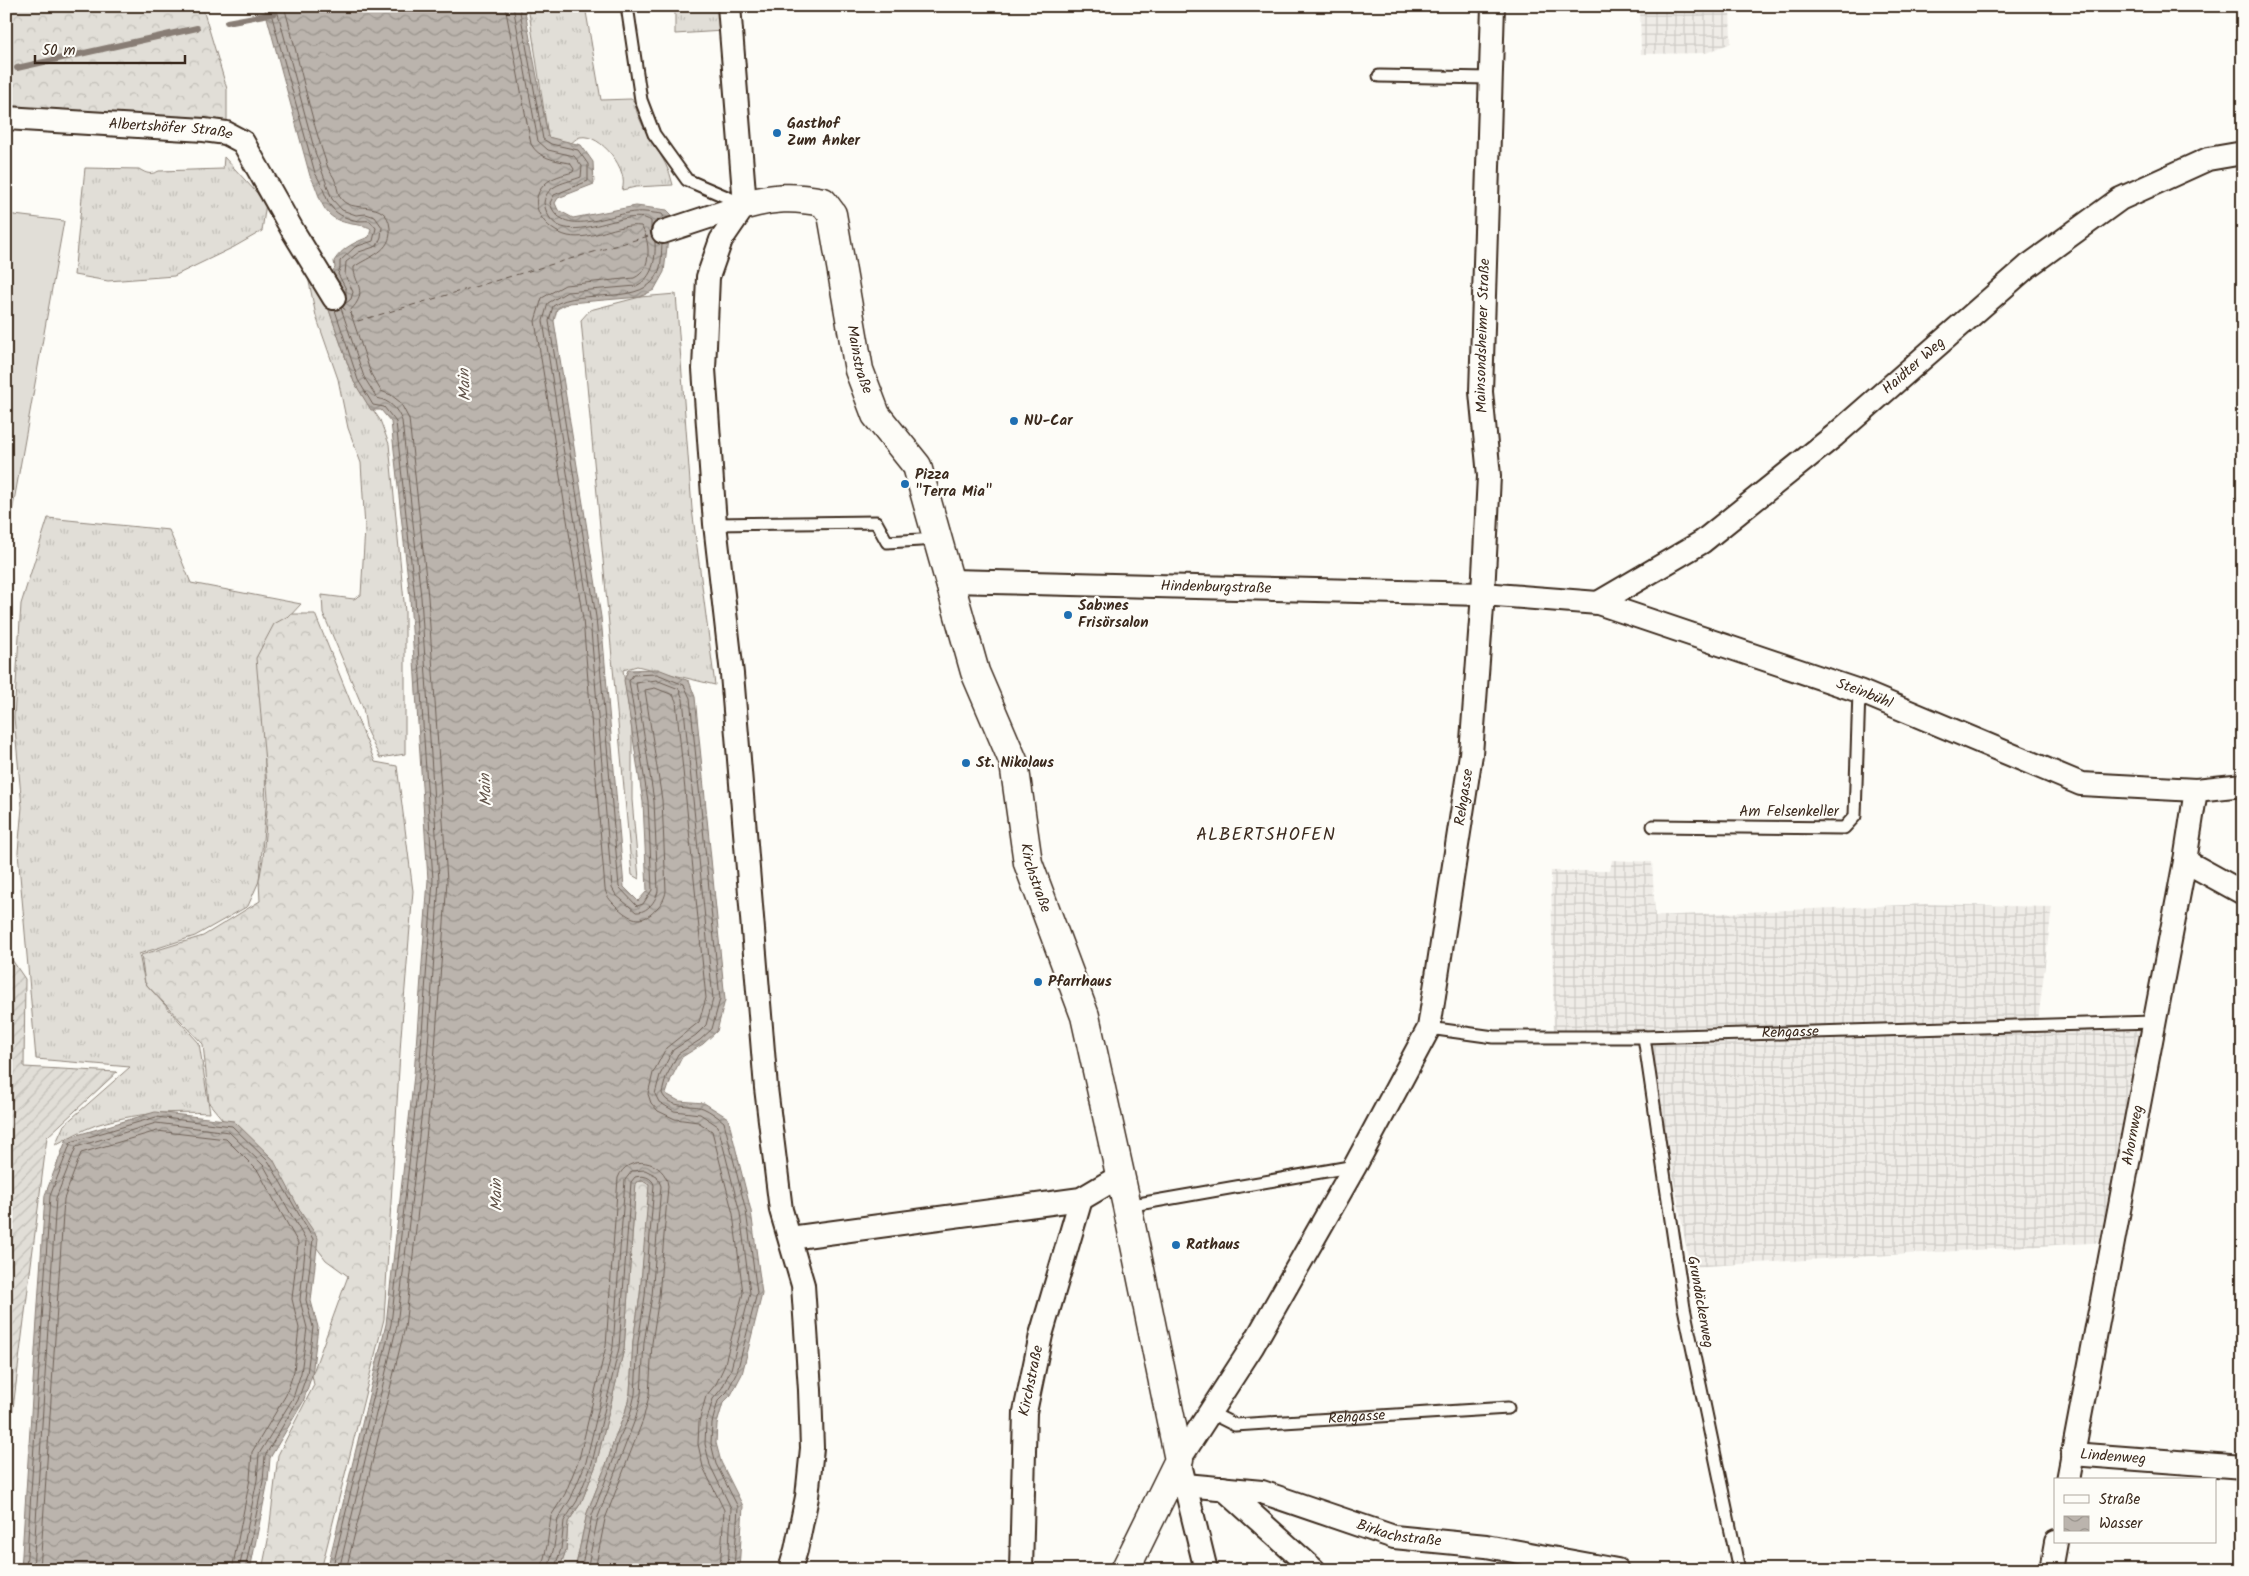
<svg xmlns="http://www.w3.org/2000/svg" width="2249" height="1576" viewBox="0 0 2249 1576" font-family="Kalam,sans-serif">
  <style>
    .industrial { fill: url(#industrial-grid) }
    .grass { fill: url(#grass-tufts); stroke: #8e847a }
    .forest { fill: url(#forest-crowns); stroke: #8e847a }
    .garden { fill: url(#garden-furrows); stroke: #8e847a }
    .pitch { fill: #e1ded7; stroke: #8e847a }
    .water { fill: url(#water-waves); stroke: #887d74 }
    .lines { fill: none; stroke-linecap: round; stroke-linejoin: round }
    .shore { stroke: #6e6157; stroke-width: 1 }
    .stream { stroke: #887d74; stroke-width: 6 }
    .ferry { stroke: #615349; stroke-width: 1; stroke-dasharray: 6 5; stroke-linecap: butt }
    .lane-casing { stroke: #3b2a1e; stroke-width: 15 }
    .street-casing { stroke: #3b2a1e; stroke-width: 26 }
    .secondary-casing { stroke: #3b2a1e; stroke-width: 31 }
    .lane { stroke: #fdfcf7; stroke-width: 11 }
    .street { stroke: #fdfcf7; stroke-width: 22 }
    .secondary { stroke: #fdfcf7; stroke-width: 28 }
    .poi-dot { fill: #1f6fb2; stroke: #fdfcf7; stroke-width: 2 }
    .labels { text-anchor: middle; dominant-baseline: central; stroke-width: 4.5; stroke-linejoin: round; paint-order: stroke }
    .poi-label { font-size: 15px; font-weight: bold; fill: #3b2a1e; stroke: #fdfcf7; text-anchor: start }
    .street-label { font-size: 15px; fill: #3b2a1e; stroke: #fdfcf7 }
    .water-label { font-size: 16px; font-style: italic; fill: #615349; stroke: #fdfcf7 }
    .quarter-label { font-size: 18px; letter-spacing: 1px; fill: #3b2a1e; stroke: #fdfcf7 }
  </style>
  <defs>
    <pattern id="industrial-grid" width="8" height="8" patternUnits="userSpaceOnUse" patternTransform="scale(1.25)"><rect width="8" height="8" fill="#efece7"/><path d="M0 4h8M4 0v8" fill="none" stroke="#cecbc6"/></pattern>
    <pattern id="grass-tufts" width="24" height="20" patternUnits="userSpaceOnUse" patternTransform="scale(1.25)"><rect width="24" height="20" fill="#e1ded7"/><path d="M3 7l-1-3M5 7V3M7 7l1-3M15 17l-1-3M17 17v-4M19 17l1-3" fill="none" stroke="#c2bfb8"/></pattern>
    <pattern id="forest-crowns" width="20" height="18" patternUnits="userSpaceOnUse" patternTransform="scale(1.25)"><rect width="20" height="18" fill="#e1ded7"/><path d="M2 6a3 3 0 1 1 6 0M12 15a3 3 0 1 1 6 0" fill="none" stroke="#c2bfb8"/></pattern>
    <pattern id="garden-furrows" width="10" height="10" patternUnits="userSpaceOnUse" patternTransform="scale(1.25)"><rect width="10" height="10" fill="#e1ded7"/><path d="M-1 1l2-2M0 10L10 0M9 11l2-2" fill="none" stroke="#c2bfb8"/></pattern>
    <pattern id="water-waves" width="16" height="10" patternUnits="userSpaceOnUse" patternTransform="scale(1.25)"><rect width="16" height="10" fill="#bbb4ad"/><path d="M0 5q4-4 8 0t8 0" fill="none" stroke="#99938c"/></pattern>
  </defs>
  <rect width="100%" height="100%" fill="#fdfcf7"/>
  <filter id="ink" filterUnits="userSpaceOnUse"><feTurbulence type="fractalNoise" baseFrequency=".02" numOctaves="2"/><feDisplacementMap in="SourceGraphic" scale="10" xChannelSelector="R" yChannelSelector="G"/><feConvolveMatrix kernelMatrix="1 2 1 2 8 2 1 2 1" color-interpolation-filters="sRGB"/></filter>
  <g filter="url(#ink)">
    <path class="industrial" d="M 1640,6 L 1730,6 L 1731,43 L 1706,53 L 1641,54 Z
      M 1612,860 L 1652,862 L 1655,916 L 1926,904 L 2052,907 L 2038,1021 L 2147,1020 L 2107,1242 L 1690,1267 L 1649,1045 L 1554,1038 L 1551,871 L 1610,871 Z"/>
    <path class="grass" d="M 528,6 L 585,6 L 601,100 L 631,99 L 634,101 C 640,134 667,154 673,185 L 636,187 L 622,190 C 630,171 601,133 580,137 C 576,138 573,142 570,144 L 548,137 Z
      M 675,6 L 722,6 L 723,31 L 675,34 Z
      M 224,157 L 266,203 L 262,231 L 234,247 L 174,276 L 108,281 L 74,275 L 85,168 L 139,169 C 147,174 151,175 159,171 L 223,169 Z
      M 306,267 L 327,304 L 354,382 L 380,420 L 389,444 L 405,612 L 405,754 L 380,758 L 367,732 L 363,708 L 323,613 L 322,595 L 354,599 L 361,595 L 365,528 L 361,463 L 348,428 L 338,379 L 316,316 Z
      M 676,294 L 692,509 L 715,685 L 637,666 L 623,670 L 632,730 L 632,800 L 639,879 L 632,875 L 581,320 L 590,310 L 640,297 Z
      M 48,518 L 169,530 L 191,583 L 301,604 L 262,646 L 266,808 L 259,881 L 248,906 L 195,936 L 139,954 L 145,983 L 199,1043 L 210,1113 C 171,1111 134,1113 96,1125 C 82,1130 68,1138 55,1145 L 64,1125 L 130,1067 L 36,1059 L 18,852 L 22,807 L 14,717 L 21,604 Z"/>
    <path class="forest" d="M 6,6 L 202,6 L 227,89 L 227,123 L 6,108 Z
      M 292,614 L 315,614 L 375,762 L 397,766 L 413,891 L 401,1036 L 384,1319 L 321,1570 L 262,1570 L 268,1540 L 278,1455 L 314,1385 L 312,1375 L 348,1276 L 326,1260 L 289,1211 L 268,1175 L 209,1103 L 203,1044 L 145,983 L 141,955 L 203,936 L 260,901 L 259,881 L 263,859 L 268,798 L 256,658 L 274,624 Z
      M 636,1181 L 643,1181 L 650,1185 L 640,1295 L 633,1341 L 630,1393 L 625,1413 L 614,1440 L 608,1460 L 587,1513 L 575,1570 L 559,1570 L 566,1550 L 568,1522 L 581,1503 L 596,1465 L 624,1349 Z"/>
    <path class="garden" d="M 6,951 L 25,979 L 24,1067 L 117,1072 L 47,1137 L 6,1464 Z"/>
    <path class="pitch" d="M 6,214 L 64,221 L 6,546 Z"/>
    <path class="water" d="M 264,6 L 524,6 L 548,137 L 581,145 L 593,162 L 594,184 L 558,198 L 555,203 L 558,210 L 573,218 L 636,206 L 667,210 L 671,214 L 664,272 L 654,290 L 640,297 L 569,303 L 557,309 L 554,321 L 601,617 L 624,887 L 638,901 L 647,891 L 643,802 L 624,680 L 628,670 L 658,669 L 689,681 L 695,697 L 725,1000 L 717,1031 L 703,1044 L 682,1057 L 671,1079 L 666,1094 L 679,1101 L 704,1103 L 728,1118 L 751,1211 L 762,1294 L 742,1374 L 731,1395 L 723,1403 L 717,1424 L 716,1443 L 721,1462 L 743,1506 L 739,1570 L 575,1570 L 587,1513 L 608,1460 L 614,1440 L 625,1413 L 630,1393 L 633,1341 L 640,1295 L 649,1185 L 643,1181 L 636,1182 L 624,1349 L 596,1465 L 581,1503 L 568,1522 L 566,1550 L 559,1570 L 327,1570 L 386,1324 L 414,1075 L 428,880 L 410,598 L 391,422 L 381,410 L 371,410 L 354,382 L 327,304 L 331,273 L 335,268 L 334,261 C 342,248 355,242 369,237 L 371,229 C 366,223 342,227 329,214 C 319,204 318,188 310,176 Z
      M 155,1112 L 234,1121 L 273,1159 L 302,1214 L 318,1238 L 311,1301 L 318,1327 L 312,1375 L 303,1402 L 270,1458 L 268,1481 L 250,1570 L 21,1570 L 45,1195 L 67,1138 Z"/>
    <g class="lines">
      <path class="shore" d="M 269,6 L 315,173 C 329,195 324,213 354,220 C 360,222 364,220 370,221 L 376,228 L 373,241 L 355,247 L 340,261 L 340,268 L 338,274 L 346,289 L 346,295
        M 276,6 L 315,152 L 332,199 L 342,210 L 356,215 L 366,214 L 375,217 L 382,227 L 381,237 L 377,246 L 359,252 L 346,262 L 345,275 L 353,292 L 351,299 L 345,304
        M 284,6 C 299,59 309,113 327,165 C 328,170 332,174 334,178 C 337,184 337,191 340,197 C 350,216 387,196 390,228 C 392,252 369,256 354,267 C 353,279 365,289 357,302 C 355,306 352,308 350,311 L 371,374 L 381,391 L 391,395 L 400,402 L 409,419 L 428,597 L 447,881 L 433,1076 L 405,1327 L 346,1570
        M 505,6 L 531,144 C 538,158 556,161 570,163 L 574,169 L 573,172 C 563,175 552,177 545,184 C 524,204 546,231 568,236 C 592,241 617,223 641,226 C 650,239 653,270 634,278 L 565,285 L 542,298 L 535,321 L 583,619 L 605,889 C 607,898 612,902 618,908 C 632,921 644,924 657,908 C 662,903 665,898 666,891 L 662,800 L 645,690 L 655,688 L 673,695 L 676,701 L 706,998 L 699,1022 L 666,1048 L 653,1073 L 648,1094 L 651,1103 L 658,1111 L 675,1119 L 698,1122 L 712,1131 L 733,1214 L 743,1293 L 724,1367 L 716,1384 L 706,1396 L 699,1422 L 698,1444 L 703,1467 L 724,1510 L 720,1570
        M 513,6 L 538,141 L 548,150 L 574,156 L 582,166 L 581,177 C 566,183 546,184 544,203 C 555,259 626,203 651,221 L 651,231
        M 519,6 L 543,139 L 551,144 L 578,150 L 588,164 L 588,181 L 554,195 L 550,203 C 561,239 609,214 635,212 C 643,211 653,213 662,214 L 664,217 L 662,219
        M 655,242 C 656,259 653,278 636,286 L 567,292 L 548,303 L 543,321 L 590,618 L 612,888 L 616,895 L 636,912 C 647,913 656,901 658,891 L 654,801 L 636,683 L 656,680 L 679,689 L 683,699 L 713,999 L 706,1025 L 696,1035 L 673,1050 L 660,1075 L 655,1094 L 659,1102 L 674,1111 L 700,1114 L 718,1126 L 740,1213 L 750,1293 L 731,1369 L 722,1388 L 713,1399 L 706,1423 L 705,1444 L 710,1465 L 731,1508 L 728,1570
        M 662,244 C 661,253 662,263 659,271 C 645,309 582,286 553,306 L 549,321 L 596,617 L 619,887 L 637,906 L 643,904 L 652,890 L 648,801 L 629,681 L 633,675 L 657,674 L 684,685 L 690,698 L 720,999 L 712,1029 L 700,1040 L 678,1054 L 666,1077 L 662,1093 C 668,1109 690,1104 703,1108 C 710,1111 718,1117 724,1122 L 746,1211 L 757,1293 L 737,1372 L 727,1392 L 718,1401 L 712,1423 L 711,1443 L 716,1464 L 738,1507 L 734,1570
        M 26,1570 L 50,1196 L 71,1142 L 156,1117 L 232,1126 L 269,1162 L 313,1239 L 306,1300 L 313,1327 L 307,1374 L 298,1400 L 265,1456 L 263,1481 L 245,1570
        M 33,1570 L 56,1198 L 76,1147 L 156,1123 L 229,1132 L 264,1166 L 306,1241 L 300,1300 L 307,1328 L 301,1373 L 293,1398 L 259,1454 L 257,1480 L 239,1570
        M 40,1570 L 64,1199 L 81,1153 L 157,1131 L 226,1139 L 258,1171 L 298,1243 L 292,1299 L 299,1328 L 294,1371 L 286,1395 L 252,1452 L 250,1479 L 232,1570
        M 332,1570 L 391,1324 L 419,1075 L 433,880 L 415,598 L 396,422 L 384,407 L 373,405 L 358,380 L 335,310
        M 339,1570 L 397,1325 L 426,1076 L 439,881 L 421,597 L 402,421 C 397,408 390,401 377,398 L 364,377 L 341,308
        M 541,1570 L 547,1546 L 551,1516 L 565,1494 L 579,1459 L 606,1346 L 618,1178 C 627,1153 666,1160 668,1186 L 659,1297 L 652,1343 L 649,1396 L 643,1420 L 605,1519 L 595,1570
        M 548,1570 L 554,1547 L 558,1519 L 571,1498 L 586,1462 L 613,1347 L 625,1180 L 632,1171 L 645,1170 L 657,1176 L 661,1186 L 652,1296 L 644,1342 L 641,1395 L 636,1417 L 598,1517 L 587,1570
        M 554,1570 L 561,1549 L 564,1521 L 577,1501 L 592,1463 L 619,1348 L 631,1182 L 635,1177 C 643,1175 652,1177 654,1185 L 645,1296 L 638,1342 L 635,1394 L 630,1415 L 618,1441 L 613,1461 L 592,1515 L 581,1570"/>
      <path class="stream" d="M 227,22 L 275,13
        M 17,68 L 197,28"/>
      <path class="ferry" d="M 341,306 L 358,321 L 652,235"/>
      <defs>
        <g id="lane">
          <path d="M 627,6 L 641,100 L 654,134 L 687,180 L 743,204"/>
          <path d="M 1379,76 L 1490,78"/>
          <path d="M 715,524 L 876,522 L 887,542 L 937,539"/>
          <path d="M 1653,826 L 1844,828 L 1855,816 L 1859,691"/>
          <path id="s1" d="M 1429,1028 L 1494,1037 L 1644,1037 L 2153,1022"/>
          <path d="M 1644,1037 L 1684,1308 L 1739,1570"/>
          <path d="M 1127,1206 L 1355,1166"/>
          <path id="s2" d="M 1209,1412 L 1235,1425 L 1508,1408"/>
        </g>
        <g id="street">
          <path d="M 729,6 L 745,205"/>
          <path id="s3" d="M 6,118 L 204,130 L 226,133 L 243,142 L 293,231 L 334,298"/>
          <path d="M 745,205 L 721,240 L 708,277 L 704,369 L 715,524 L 732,674 L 766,1088 L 781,1210 L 803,1285 L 810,1390 L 812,1448 L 807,1497 L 796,1550 L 790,1570"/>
          <path d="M 663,232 L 745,205"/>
          <path id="s4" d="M 950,581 L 1483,594 L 1598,603 L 1859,691 L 2081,784 L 2196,790 L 2243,785"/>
          <path id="s5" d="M 1598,603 L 1702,542 L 1834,436 L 2028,266 L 2120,199 L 2208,159 L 2243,153"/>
          <path d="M 2185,861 L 2243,893"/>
          <path d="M 790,1238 L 1081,1199 L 1120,1176"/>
          <path id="s6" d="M 2072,1454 L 2243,1467"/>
          <path id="s7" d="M 2068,1480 L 2185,861 L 2196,790"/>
          <path id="s8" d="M 1185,1485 L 1262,1492 L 1394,1537 L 1486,1546 L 1617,1570"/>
          <path d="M 1223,1488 L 1314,1570"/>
          <path id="s9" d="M 1021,1570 L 1025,1412 L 1041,1335 L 1081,1199"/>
          <path id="s10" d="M 1206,1570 L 1179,1460 L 1252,1347 L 1355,1166 L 1429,1028 L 1471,754 L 1483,594 L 1489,476 L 1481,392 L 1493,6"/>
          <path d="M 2051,1570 L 2056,1542"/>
        </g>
        <g id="secondary">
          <path id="s11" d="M 745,205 C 774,197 793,196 823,202 L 832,214 L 859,370 L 876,415 L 917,466 L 975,672 L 1014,763 L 1028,863 L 1085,1016 L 1127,1206 L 1179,1460 L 1125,1570"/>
        </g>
      </defs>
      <use href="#lane" class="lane-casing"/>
      <use href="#street" class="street-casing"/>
      <use href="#secondary" class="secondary-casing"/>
      <use href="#lane" class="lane"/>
      <use href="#street" class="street"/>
      <use href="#secondary" class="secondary"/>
    </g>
  </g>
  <g class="poi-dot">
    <circle cx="777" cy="133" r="5"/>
    <circle cx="1014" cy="421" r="5"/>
    <circle cx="905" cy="484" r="5"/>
    <circle cx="1068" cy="615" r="5"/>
    <circle cx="966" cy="763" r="5"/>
    <circle cx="1038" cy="982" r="5"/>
    <circle cx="1176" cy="1245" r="5"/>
  </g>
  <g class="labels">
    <g class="poi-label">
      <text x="787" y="124">Gasthof<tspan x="787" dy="17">Zum Anker</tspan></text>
      <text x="1024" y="421">NU-Car</text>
      <text x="915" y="475">Pizza<tspan x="915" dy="17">"Terra Mia"</tspan></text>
      <text x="1078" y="606">Sab:nes<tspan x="1078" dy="17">Frisörsalon</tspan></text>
      <text x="976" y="763">St. Nikolaus</text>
      <text x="1048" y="982">Pfarrhaus</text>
      <text x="1186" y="1245">Rathaus</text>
    </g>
    <g class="street-label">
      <text stroke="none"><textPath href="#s3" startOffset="165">Albertshöfer Straße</textPath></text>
      <text stroke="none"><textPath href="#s10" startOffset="1309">Mainsondsheimer Straße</textPath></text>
      <text stroke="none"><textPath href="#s11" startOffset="242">Mainstraße</textPath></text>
      <text stroke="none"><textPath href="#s5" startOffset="396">Haidter Weg</textPath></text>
      <text stroke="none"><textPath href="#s4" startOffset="266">Hindenburgstraße</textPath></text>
      <text stroke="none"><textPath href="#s4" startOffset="930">Steinbühl</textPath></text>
      <text stroke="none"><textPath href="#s10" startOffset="846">Rehgasse</textPath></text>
      <text x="1789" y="812">Am Felsenkeller</text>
      <text stroke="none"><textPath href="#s11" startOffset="796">Kirchstraße</textPath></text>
      <text stroke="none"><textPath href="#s1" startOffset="362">Rehgasse</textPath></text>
      <text stroke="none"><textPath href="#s7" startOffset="351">Ahornweg</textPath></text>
      <text transform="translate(1700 1302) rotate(80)">Grundäckerweg</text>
      <text stroke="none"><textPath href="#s9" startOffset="190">Kirchstraße</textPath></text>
      <text stroke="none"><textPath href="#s2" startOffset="151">Rehgasse</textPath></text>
      <text stroke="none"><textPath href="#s6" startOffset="41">Lindenweg</textPath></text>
      <text stroke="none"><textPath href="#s8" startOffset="221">Birkachstraße</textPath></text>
    </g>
    <g class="water-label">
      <text transform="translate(465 385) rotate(-93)">Main</text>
      <text transform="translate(486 790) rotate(-93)">Main</text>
      <text transform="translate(497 1195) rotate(-91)">Main</text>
    </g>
    <g class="quarter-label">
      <text x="1266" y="835">ALBERTSHOFEN</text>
    </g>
  </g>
  <rect width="2249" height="1576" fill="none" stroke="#fdfcf7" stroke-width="25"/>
  <rect x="12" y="12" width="2224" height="1551" fill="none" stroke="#3b2a1e" stroke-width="2" filter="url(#ink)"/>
  <rect x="2054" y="1478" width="162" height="65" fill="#fdfcf7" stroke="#afa8a0"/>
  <rect x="2064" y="1495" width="25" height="8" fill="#fdfcf7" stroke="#afa8a0"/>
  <text x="2099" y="1504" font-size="15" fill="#3b2a1e">Straße</text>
  <rect x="2064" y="1516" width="25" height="15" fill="url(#water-waves)" stroke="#afa8a0"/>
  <text x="2099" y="1528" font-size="15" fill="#3b2a1e">Wasser</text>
  <path d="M35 55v8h150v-8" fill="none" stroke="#3b2a1e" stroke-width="2.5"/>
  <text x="42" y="55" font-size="15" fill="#3b2a1e" stroke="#fdfcf7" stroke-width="4" paint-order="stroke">50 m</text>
</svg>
